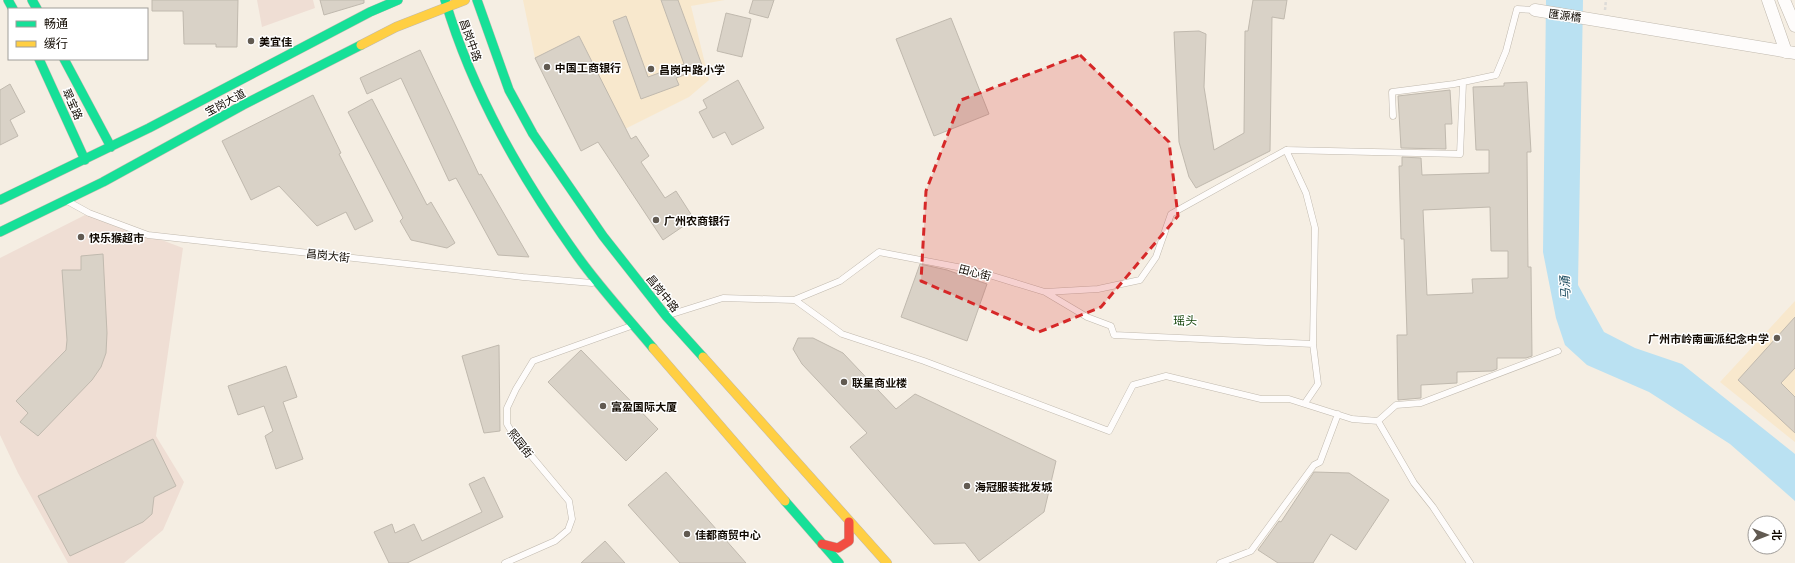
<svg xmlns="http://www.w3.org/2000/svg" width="1795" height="563" viewBox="0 0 1795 563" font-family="'Noto Serif','Noto Sans SC',serif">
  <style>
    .commercial { fill: #efded4 }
    .built { fill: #f8e8cd }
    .water { fill: #bae1f2 }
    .building { fill: #d9d2c7; stroke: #c0b9ae; fill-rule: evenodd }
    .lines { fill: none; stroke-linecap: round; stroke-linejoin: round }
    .lane-casing { stroke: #c0b9ae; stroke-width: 7 }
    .street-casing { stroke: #c0b9ae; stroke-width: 13 }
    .fast-casing { stroke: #c0b9ae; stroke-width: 10 }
    .slow-casing { stroke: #c0b9ae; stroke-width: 10 }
    .jam-casing { stroke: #c0b9ae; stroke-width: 10 }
    .path { stroke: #dddbd8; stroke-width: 2.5; stroke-dasharray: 3 2; stroke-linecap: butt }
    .lane { stroke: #fefcfb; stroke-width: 6 }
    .street { stroke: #fefcfb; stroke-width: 12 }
    .fast { stroke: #16e098; stroke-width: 9 }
    .slow { stroke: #ffcf43; stroke-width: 9 }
    .jam { stroke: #f24e42; stroke-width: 9 }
    .marked { fill: #d62828; fill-opacity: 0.2; stroke: #d62828; stroke-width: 3; stroke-dasharray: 8 5; stroke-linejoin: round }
    .poi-dot { fill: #615a51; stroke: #fff; stroke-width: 1.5 }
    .labels { text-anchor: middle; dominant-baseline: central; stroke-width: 3; stroke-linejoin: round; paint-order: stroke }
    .street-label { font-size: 11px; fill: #110a02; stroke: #fff }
    .poi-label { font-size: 11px; font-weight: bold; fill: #110a02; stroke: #fff; text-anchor: start }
    .water-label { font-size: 12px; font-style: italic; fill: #1a4a5e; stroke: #fff }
    .neighbourhood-label { font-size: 12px; fill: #14440a; stroke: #fff }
  </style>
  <rect width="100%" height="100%" fill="#f5eee3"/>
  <path class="commercial" d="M 257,0 L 313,0 L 315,8 L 262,27 Z
    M 89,213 L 183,248 L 156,436 L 184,482 L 163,530 L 124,563 L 68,563 L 18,473 L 0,435 L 0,258 Z"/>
  <path class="built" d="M 523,0 L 725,0 L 691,6 L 709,80 L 689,97 L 625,129 L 579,36 L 535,58 Z
    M 1795,301 L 1795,442 L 1720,382 Z"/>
  <path class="water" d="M 1546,0 L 1583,0 L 1578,285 L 1604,332 L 1635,348 L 1682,364 L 1795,454 L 1795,501 L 1730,444 L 1649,392 L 1587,365 L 1565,345 L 1556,318 L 1543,252 Z"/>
  <path class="building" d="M 152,0 L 238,0 L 237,47 L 216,47 L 216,44 L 184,44 L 183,11 L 152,11 Z
    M 320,0 L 364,0 L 364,3 L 324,15 Z
    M 661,0 L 678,0 L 703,68 L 676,78 L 679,85 L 641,99 L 613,21 L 626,16 L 648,77 L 684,64 Z
    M 753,0 L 774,0 L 768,18 L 749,13 Z
    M 1253,0 L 1287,0 L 1284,19 L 1272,17 L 1270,151 L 1196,188 L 1189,177 L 1179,142 L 1174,32 L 1199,31 L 1206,34 L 1204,87 L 1214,150 L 1244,133 L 1245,31 L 1248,31 Z
    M 726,13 L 751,19 L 742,57 L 717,51 Z
    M 951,18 L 989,114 L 934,136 L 896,39 Z
    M 579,36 L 631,139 L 636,136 L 649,156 L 641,162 L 665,198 L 676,191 L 694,219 L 663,240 L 598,142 L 581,151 L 535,58 Z
    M 420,50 L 479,175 L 481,174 L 529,257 L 498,255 L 456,178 L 449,181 L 401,78 L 367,94 L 360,78 Z
    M 738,80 L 764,128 L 732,145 L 725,132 L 713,138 L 699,112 L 707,108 L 703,100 Z
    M 1527,82 L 1531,152 L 1527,152 L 1528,267 L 1531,267 L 1532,356 L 1526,358 L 1497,358 L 1497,369 L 1492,371 L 1457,372 L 1457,383 L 1421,385 L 1421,398 L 1398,400 L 1397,335 L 1407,335 L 1404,239 L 1401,239 L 1399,166 L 1402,166 L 1402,157 L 1421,158 L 1422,175 L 1489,173 L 1489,150 L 1476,150 L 1473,87 L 1504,86 L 1504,83 ZM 1490,207 L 1491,251 L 1508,251 L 1508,278 L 1472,279 L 1473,293 L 1427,295 L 1423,210 Z
    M 10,84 L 25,112 L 10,120 L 18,136 L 0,145 L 0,90 Z
    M 1450,90 L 1452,124 L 1445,124 L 1446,149 L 1401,148 L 1398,96 Z
    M 313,95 L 341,153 L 339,154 L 373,221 L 355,230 L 346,212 L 317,226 L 279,186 L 251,200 L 222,141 Z
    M 372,99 L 427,205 L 431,202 L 455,243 L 447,248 L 411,240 L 400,221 L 403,218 L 348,112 Z
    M 103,254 L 107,333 L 106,353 L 101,367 L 92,380 L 38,436 L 20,422 L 28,413 L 16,401 L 66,350 L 67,340 L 62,270 L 81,270 L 81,256 Z
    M 920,264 L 947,270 L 987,284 L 967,341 L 901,317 Z
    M 1795,317 L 1795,368 L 1781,383 L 1795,397 L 1795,433 L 1738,380 Z
    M 798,338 L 813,338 L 843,353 L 896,409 L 915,394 L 1056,461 L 1044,512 L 979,561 L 965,543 L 934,544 L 850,447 L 867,433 L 802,364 L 793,349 Z
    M 499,345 L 500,431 L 484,433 L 462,356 Z
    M 581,350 L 658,429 L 626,461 L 548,382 Z
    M 286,366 L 297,397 L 283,402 L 303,459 L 276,469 L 265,436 L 273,431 L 264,406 L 238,415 L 228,386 Z
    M 153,439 L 176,486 L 154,497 L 152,514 L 143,522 L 70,556 L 38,496 Z
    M 666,472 L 746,563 L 680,563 L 628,505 Z
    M 1314,472 L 1349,473 L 1389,500 L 1356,550 L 1331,534 L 1313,563 L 1278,563 L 1258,550 L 1279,521 L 1281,522 Z
    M 484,477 L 503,517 L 407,563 L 389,563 L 374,532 L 392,524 L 395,533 L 414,524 L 422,541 L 482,512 L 469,484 Z
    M 605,541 L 625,563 L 581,563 Z"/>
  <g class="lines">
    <defs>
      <path id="lane" d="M 1393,116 L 1392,92 L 1454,84 L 1496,75 L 1506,51 L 1517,9 L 1535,10
        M 1286,150 L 1306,193 L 1315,228 L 1313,344 L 1318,384 L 1305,403
        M 69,202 L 89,213 L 148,235 L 523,277 L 592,283
        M 1045,292 L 1087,317 L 1111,326 L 1114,335 L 1313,344
        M 795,300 L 842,334 L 924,361 L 1109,431 L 1133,385 L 1166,376 L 1261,399 L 1289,399 L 1352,419 L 1378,421 L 1396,405 L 1421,403 L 1558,351
        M 669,315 L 723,298 L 794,300 L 840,281 L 879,252 L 973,270 L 1045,292 L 1098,289 L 1140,280 L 1156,257 L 1171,214 L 1286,150 L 1460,154 L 1463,83
        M 1378,421 L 1414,483 L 1433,507 L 1470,563
        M 505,563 L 555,541 L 568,530 L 572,519 L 569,501 L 513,434 L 507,424 L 507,408 L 516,389 L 533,361 L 631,326
        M 1220,563 L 1251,551 L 1314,465 L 1320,462 L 1338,414"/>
      <path id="street" d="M 1768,0 L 1786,52
        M 1784,0 L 1795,26
        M 1535,10 L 1795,53"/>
      <path id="fast" d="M 8,0 L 13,9
        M 32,0 L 37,9
        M 445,0 C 473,94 521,177 578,257 C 601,289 628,318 653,348
        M 477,0 L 509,90 L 533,134 L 603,236 L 666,316 L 703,357
        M 39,59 L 85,160
        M 64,59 L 111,147
        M 0,200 L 149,128 L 370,12 L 398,0
        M 0,232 L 103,182 L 243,105 L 361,45
        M 785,501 L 839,563"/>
      <path id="slow" d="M 361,45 L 396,27 L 465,0
        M 653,348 L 785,501
        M 703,357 L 887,563"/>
      <path id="jam" d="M 822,544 L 838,548 L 849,541 L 849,522"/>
    </defs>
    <use href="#lane" class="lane-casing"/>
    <use href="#street" class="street-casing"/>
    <use href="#fast" class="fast-casing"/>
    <use href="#slow" class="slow-casing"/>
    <use href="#jam" class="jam-casing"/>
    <path class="path" d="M 1605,10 L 1606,0"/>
    <use href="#lane" class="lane"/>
    <use href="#street" class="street"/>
    <use href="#fast" class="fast"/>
    <use href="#slow" class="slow"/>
    <use href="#jam" class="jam"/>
  </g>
  <path class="marked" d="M 1080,55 L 1169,142 L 1178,216 L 1101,307 L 1039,332 L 921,281 L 926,191 L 961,100 Z"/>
  <g class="poi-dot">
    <circle cx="251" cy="41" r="4"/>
    <circle cx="547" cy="67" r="4"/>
    <circle cx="651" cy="69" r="4"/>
    <circle cx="656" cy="220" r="4"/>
    <circle cx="81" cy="237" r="4"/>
    <circle cx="1777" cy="338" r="4"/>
    <circle cx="844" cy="382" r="4"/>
    <circle cx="603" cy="406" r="4"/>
    <circle cx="967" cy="486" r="4"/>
    <circle cx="687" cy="534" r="4"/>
  </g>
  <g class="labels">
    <g class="street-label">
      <text transform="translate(1565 15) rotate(8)">匯源橋</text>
      <text transform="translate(471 40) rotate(70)">昌岗中路</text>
      <text transform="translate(225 102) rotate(-28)">宝岗大道</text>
      <text transform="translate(73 104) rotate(66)">翠宝路</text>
      <text transform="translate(328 255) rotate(6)">昌岗大街</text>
      <text transform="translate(975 272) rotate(14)">田心街</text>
      <text transform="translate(663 293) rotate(51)">昌岗中路</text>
      <text transform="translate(521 443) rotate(52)">熙园街</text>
    </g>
    <g class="poi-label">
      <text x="259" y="41">美宜佳</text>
      <text x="555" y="67">中国工商银行</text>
      <text x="659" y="69">昌岗中路小学</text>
      <text x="664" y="220">广州农商银行</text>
      <text x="89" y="237">快乐猴超市</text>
      <text x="1769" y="338" text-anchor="end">广州市岭南画派纪念中学</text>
      <text x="852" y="382">联星商业楼</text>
      <text x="611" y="406">富盈国际大厦</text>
      <text x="975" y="486">海冠服装批发城</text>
      <text x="695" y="534">佳都商贸中心</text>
    </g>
    <g class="water-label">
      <text transform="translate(1565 288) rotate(-93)">马涌</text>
    </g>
    <g class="neighbourhood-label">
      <text x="1185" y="320">瑶头</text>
    </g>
  </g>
  <rect x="8" y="8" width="140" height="52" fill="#ffffff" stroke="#a09d9a"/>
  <rect x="16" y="21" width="20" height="6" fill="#16e098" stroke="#a09d9a"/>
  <text x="44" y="28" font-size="12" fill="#110a02">畅通</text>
  <rect x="16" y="41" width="20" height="6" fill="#ffcf43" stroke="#a09d9a"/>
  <text x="44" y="48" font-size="12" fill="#110a02">缓行</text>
  <g transform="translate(1767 535) rotate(90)"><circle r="19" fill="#ffffff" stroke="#a09d9a"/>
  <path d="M0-3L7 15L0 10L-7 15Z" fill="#615a51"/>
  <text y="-6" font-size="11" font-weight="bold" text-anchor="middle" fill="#110a02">北</text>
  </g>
</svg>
